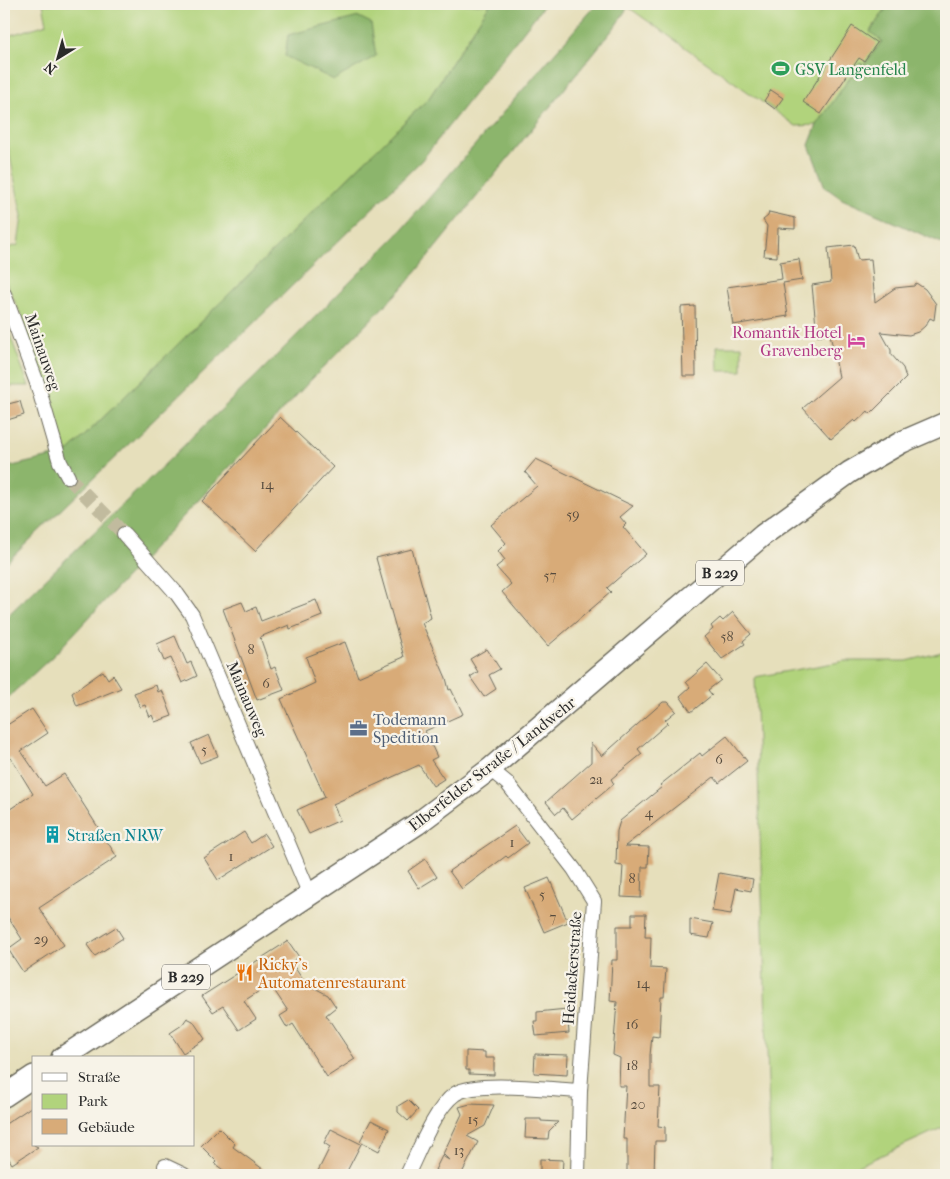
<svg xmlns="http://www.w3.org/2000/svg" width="950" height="1179" viewBox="0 0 950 1179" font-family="'IM FELL French Canon',serif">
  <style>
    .green { fill: #b1d37c; stroke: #6e7f54 }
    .forest { fill: #8cb56c; stroke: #5c704c }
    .building { fill: #d8ab78 }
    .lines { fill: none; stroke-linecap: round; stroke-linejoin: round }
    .minor-tunnel { stroke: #c1bb9e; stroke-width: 14; stroke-dasharray: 14 7; stroke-linecap: butt }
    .minor-casing { stroke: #6c6a5d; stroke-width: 16 }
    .primary-casing { stroke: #6c6a5d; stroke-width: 24 }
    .minor { stroke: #fff; stroke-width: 14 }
    .primary { stroke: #fff; stroke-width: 21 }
    .labels { text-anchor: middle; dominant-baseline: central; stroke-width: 4.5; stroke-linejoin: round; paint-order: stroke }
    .number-label { font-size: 14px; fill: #564b3e }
    .shield { fill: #f7f3e8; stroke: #686764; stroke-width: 1 }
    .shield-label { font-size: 15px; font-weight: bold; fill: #2b2b2b }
    .leisure-label { font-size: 16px; fill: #27864d; stroke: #f7f3e8; text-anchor: start }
    .hotel-label { font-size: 16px; fill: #b23c85; stroke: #f7f3e8; text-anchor: end }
    .street-label { font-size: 16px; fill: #2b2b2b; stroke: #f7f3e8 }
    .service-label { font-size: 16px; fill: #4e5e75; stroke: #f7f3e8; text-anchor: start }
    .culture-label { font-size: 16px; fill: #0d838f; stroke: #f7f3e8; text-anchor: start }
    .food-label { font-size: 16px; fill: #c56008; stroke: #f7f3e8; text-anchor: start }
  </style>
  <rect width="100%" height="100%" fill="#f7f3e8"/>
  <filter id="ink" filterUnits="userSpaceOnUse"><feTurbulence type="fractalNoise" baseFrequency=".02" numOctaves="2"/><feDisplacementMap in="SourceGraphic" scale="10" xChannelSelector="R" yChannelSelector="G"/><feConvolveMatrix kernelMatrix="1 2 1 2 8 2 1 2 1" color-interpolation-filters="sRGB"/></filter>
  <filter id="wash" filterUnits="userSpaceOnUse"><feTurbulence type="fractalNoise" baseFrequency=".0096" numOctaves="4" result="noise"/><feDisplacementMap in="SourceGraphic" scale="20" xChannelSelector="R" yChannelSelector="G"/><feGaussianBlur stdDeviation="1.12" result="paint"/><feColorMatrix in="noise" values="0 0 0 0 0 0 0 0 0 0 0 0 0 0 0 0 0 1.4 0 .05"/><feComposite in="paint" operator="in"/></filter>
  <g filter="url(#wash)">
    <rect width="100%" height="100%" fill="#e6dfbb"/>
    <path class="green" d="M 43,4 L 490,4 L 429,98 L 67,453 L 24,322 L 4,278 L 4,249 L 18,245 L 22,216 L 4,127 L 4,37 L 47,24 Z
      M 630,4 L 889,4 L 870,31 L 882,41 L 864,66 L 860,63 L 817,125 L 796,126 L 628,7 Z
      M 4,319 L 29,386 L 4,386 Z
      M 717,346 L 742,346 L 742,371 L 718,371 Z
      M 946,651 L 946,1126 L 838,1175 L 771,1175 L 755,677 L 845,661 L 907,661 Z"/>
    <path class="forest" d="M 490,4 L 545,4 L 421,161 L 4,565 L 4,468 L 67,453 L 429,98 Z
      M 597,4 L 630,4 L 614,28 L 405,285 L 309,382 L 54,655 L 4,701 L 4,619 L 252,380 L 397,235 Z
      M 889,4 L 946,4 L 946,245 L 842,199 L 825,187 L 809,145 L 817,125 L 860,63 L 864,65 L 882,41 L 870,32 Z
      M 359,17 L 371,23 L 376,56 L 334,80 L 285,56 L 288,35 Z"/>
    <g id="blocks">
      <path class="building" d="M 852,26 L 877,43 L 864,61 L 859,58 L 821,114 L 803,102 Z
        M 771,90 L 783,98 L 775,109 L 764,101 Z
        M 769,212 L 795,218 L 795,229 L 778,228 L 777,257 L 764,256 L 767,226 L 763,220 L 768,216 Z
        M 854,245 L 858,260 L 871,259 L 875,302 L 895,288 L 914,286 L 916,283 L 925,289 L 936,304 L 934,320 L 930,318 L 925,326 L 918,332 L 909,335 L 881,332 L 891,350 L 891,354 L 903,368 L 906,378 L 870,414 L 868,411 L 856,422 L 854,420 L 831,439 L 803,408 L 839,377 L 830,334 L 817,336 L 812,285 L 831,282 L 828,248 Z
        M 799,259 L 802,280 L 783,283 L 788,316 L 733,325 L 727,287 L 782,279 L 780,262 Z
        M 695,306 L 696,376 L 683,376 L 681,307 Z
        M 20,401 L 24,415 L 4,421 L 4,405 Z
        M 280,417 L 333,467 L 255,551 L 202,501 Z
        M 536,459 L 633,506 L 620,517 L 626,524 L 623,527 L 646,554 L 607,588 L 611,592 L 548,646 L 502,592 L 511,584 L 496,567 L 505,560 L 498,551 L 506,543 L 491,525 L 537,486 L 525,472 Z
        M 412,549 L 431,618 L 422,623 L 446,678 L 449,690 L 451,689 L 463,714 L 425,731 L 437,757 L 431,760 L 444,779 L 433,786 L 419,765 L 333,804 L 340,820 L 309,834 L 297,810 L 325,797 L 281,699 L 315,683 L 306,657 L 345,642 L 358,677 L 404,657 L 376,558 Z
        M 316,600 L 322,616 L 290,629 L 289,625 L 260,637 L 271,669 L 275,667 L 284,690 L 257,700 L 223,609 L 242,602 L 246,611 L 256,607 L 261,621 Z
        M 733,612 L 751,634 L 743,641 L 745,644 L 722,659 L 704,637 L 713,629 L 711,626 L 720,618 L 723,621 Z
        M 175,636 L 187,664 L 191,662 L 197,676 L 182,683 L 171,658 L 164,661 L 157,644 Z
        M 487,649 L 500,669 L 489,675 L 496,689 L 484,697 L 470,677 L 478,672 L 470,659 Z
        M 707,664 L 721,680 L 708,690 L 712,695 L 691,712 L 680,696 L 690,687 L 686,682 Z
        M 103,671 L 108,679 L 113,675 L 121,688 L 77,706 L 72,693 Z
        M 156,685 L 158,692 L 162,690 L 172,716 L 155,722 L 152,715 L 150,717 L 145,705 L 140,707 L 134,693 Z
        M 663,702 L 668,702 L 676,711 L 665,720 L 668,723 L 638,749 L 642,754 L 611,779 L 614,784 L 572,819 L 563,808 L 556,814 L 546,802 L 591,762 L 591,743 L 602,756 Z
        M 32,709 L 48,733 L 21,751 L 45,786 L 64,774 L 117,857 L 39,908 L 64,945 L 23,972 L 8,949 L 22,939 L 4,911 L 4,813 L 33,794 L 11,758 L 4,762 L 4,727 Z
        M 209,735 L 218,756 L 200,763 L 191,743 Z
        M 727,736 L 747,761 L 719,783 L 714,777 L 625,846 L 649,847 L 648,867 L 642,867 L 641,898 L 621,897 L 623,866 L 616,865 L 617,831 L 620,821 L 662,787 L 660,785 L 700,753 L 702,756 Z
        M 515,826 L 528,843 L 508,858 L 506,856 L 462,889 L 449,871 Z
        M 244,832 L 251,843 L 264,834 L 272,846 L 218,880 L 204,858 Z
        M 425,859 L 437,877 L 419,888 L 408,871 Z
        M 719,873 L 753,879 L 751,891 L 736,888 L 731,914 L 712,911 Z
        M 549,878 L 568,922 L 544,932 L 525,888 Z
        M 632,914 L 646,914 L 645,937 L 651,937 L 650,968 L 666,969 L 664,997 L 661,997 L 659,1037 L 652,1036 L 650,1055 L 650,1087 L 660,1087 L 658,1126 L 665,1127 L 665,1141 L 655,1141 L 654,1175 L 627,1175 L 627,1139 L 623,1139 L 626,1086 L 619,1086 L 620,1058 L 613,1055 L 617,1002 L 610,1001 L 612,960 L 617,960 L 617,926 L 632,926 Z
        M 690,919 L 713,923 L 709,938 L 690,935 Z
        M 116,927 L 123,938 L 95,956 L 87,945 Z
        M 288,941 L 299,957 L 291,962 L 305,983 L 328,995 L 336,1007 L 326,1015 L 355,1059 L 327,1077 L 293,1024 L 287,1028 L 280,1016 L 288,1011 L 270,984 L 244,1001 L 256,1019 L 239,1030 L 223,1006 L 213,1012 L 202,996 Z
        M 567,1009 L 569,1033 L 536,1036 L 534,1021 L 537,1021 L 537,1012 Z
        M 187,1018 L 193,1021 L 205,1039 L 183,1053 L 170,1033 L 182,1025 Z
        M 466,1051 L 485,1052 L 485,1058 L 494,1058 L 494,1075 L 469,1074 L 469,1070 L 466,1070 Z
        M 535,1054 L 568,1055 L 567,1075 L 534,1073 Z
        M 408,1100 L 418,1110 L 408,1121 L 398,1112 L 398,1106 Z
        M 470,1104 L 494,1105 L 485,1126 L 467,1136 L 478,1142 L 461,1175 L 446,1175 L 435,1170 L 442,1156 L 449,1160 L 443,1154 L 462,1114 L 459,1107 Z
        M 34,1105 L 34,1145 L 38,1147 L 12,1164 L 4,1151 L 4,1125 Z
        M 526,1119 L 541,1119 L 541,1121 L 558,1122 L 549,1131 L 548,1139 L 525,1138 Z
        M 371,1120 L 389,1129 L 379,1151 L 360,1141 Z
        M 219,1128 L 235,1144 L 233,1147 L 271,1175 L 230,1175 L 215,1164 L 217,1162 L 201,1146 Z
        M 331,1129 L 361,1144 L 345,1175 L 316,1175 L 330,1147 L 324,1143 Z
        M 540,1159 L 563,1160 L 562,1175 L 540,1175 Z"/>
    </g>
  </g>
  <g filter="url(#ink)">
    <use href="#blocks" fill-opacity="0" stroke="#6c6a5d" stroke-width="1"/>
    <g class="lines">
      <path class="minor-tunnel" d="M 68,477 L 124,534"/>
      <defs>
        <path id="minor" d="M 4,294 L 37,383 L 60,462 L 68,477
          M 124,534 L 177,594 L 192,615 L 310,895
          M 490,769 L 507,783 L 574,869 L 594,901 L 580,1091 L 578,1175
          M 165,1166 L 184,1175
          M 407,1175 C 418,1153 435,1108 455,1094 C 476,1080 553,1090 580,1091"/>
        <path id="primary" d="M 62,1058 L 417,824 L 490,769 L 763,535 L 850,472 L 902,442 L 946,423
          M 4,1096 L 34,1076"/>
      </defs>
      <use href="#minor" class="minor-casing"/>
      <use href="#primary" class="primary-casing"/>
      <use href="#minor" class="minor"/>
      <use href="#primary" class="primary"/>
    </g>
  </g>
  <defs>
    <symbol id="stadium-bare" viewBox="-9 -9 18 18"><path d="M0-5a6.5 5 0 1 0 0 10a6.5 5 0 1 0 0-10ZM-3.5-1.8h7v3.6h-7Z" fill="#2e9e5b" stroke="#f7f3e8" stroke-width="2.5" paint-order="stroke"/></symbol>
    <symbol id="hotel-bare" viewBox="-9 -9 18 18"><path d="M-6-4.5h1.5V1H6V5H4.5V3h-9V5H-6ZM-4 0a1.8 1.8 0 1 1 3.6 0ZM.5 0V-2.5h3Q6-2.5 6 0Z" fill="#d1479c" stroke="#f7f3e8" stroke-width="2.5" paint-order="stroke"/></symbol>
    <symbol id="office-bare" viewBox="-9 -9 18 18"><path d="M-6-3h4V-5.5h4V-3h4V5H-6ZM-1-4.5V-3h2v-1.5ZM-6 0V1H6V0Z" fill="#5c6f8a" stroke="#f7f3e8" stroke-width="2.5" paint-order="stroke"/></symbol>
    <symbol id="building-bare" viewBox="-9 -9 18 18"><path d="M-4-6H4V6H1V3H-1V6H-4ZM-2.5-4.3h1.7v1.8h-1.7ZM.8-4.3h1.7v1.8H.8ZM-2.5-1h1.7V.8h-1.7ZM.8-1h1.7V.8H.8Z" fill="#0f9aa8" stroke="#f7f3e8" stroke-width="2.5" paint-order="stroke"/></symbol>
    <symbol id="restaurant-bare" viewBox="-9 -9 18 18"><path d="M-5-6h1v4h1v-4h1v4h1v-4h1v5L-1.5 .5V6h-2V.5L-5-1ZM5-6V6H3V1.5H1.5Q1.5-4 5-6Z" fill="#e8710a" stroke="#f7f3e8" stroke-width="2.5" paint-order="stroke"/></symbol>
  </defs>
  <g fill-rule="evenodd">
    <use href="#stadium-bare" x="768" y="56" width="25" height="25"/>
    <use href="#hotel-bare" x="844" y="328" width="25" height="25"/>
    <use href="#office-bare" x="346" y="716" width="25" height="25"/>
    <use href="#building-bare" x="40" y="822" width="25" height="25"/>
    <use href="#restaurant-bare" x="232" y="960" width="25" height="25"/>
  </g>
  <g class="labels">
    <g class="number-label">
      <text x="267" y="484">14</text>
      <text x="573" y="514">59</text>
      <text x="550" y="575">57</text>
      <text x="727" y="636">58</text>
      <text x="251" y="649">8</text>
      <text x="266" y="683">6</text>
      <text x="204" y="749">5</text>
      <text x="719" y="759">6</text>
      <text x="596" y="779">2a</text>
      <text x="649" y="812">4</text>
      <text x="512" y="842">1</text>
      <text x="231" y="856">1</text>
      <text x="632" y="878">8</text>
      <text x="542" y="894">5</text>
      <text x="553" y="917">7</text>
      <text x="41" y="939">29</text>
      <text x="643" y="983">14</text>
      <text x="632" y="1024">16</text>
      <text x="632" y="1065">18</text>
      <text x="638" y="1104">20</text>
      <text x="473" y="1119">15</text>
      <text x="459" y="1150">13</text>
    </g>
    <g class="shield">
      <rect x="696" y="560.5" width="48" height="25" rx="4"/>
      <rect x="162" y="964.5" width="48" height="25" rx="4"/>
    </g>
    <g class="shield-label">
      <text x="720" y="573">B 229</text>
      <text x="186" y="977">B 229</text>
    </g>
    <g class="leisure-label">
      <text x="795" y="69">GSV Langenfeld</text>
    </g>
    <g class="hotel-label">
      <text x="842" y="332">Romantik Hotel<tspan x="842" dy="18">Gravenberg</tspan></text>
    </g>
    <g class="street-label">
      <text transform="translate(43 352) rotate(71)">Mainauweg</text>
      <text transform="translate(247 699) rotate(67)">Mainauweg</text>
      <text transform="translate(492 764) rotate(-38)">Elberfelder Straße / Landwehr</text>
      <text transform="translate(572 968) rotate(-86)">Heidackerstraße</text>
    </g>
    <g class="service-label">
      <text x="373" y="719">Todemann<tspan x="373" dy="18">Spedition</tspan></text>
    </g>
    <g class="culture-label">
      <text x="67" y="835">Straßen NRW</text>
    </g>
    <g class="food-label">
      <text x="258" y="964">Ricky's<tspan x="258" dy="18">Automatenrestaurant</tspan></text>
    </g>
  </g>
  <rect width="950" height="1179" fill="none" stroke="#f7f3e8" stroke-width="20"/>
  <rect x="32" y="1056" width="162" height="90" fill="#f7f3e8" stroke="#a5a39c"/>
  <rect x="42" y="1073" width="25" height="8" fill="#ffffff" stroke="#a5a39c"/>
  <text x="78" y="1082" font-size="15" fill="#2b2b2b">Straße</text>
  <rect x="42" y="1094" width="25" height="15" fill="#b1d37c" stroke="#a5a39c"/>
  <text x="78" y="1106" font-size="15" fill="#2b2b2b">Park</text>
  <rect x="42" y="1119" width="25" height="15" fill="#d8ab78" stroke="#a5a39c"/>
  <text x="78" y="1132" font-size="15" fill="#2b2b2b">Gebäude</text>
  <g transform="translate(58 58) rotate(217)" stroke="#f7f3e8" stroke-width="4" paint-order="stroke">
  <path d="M0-4L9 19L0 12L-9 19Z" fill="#2b2b2b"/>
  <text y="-8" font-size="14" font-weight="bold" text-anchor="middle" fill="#2b2b2b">N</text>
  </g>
</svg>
